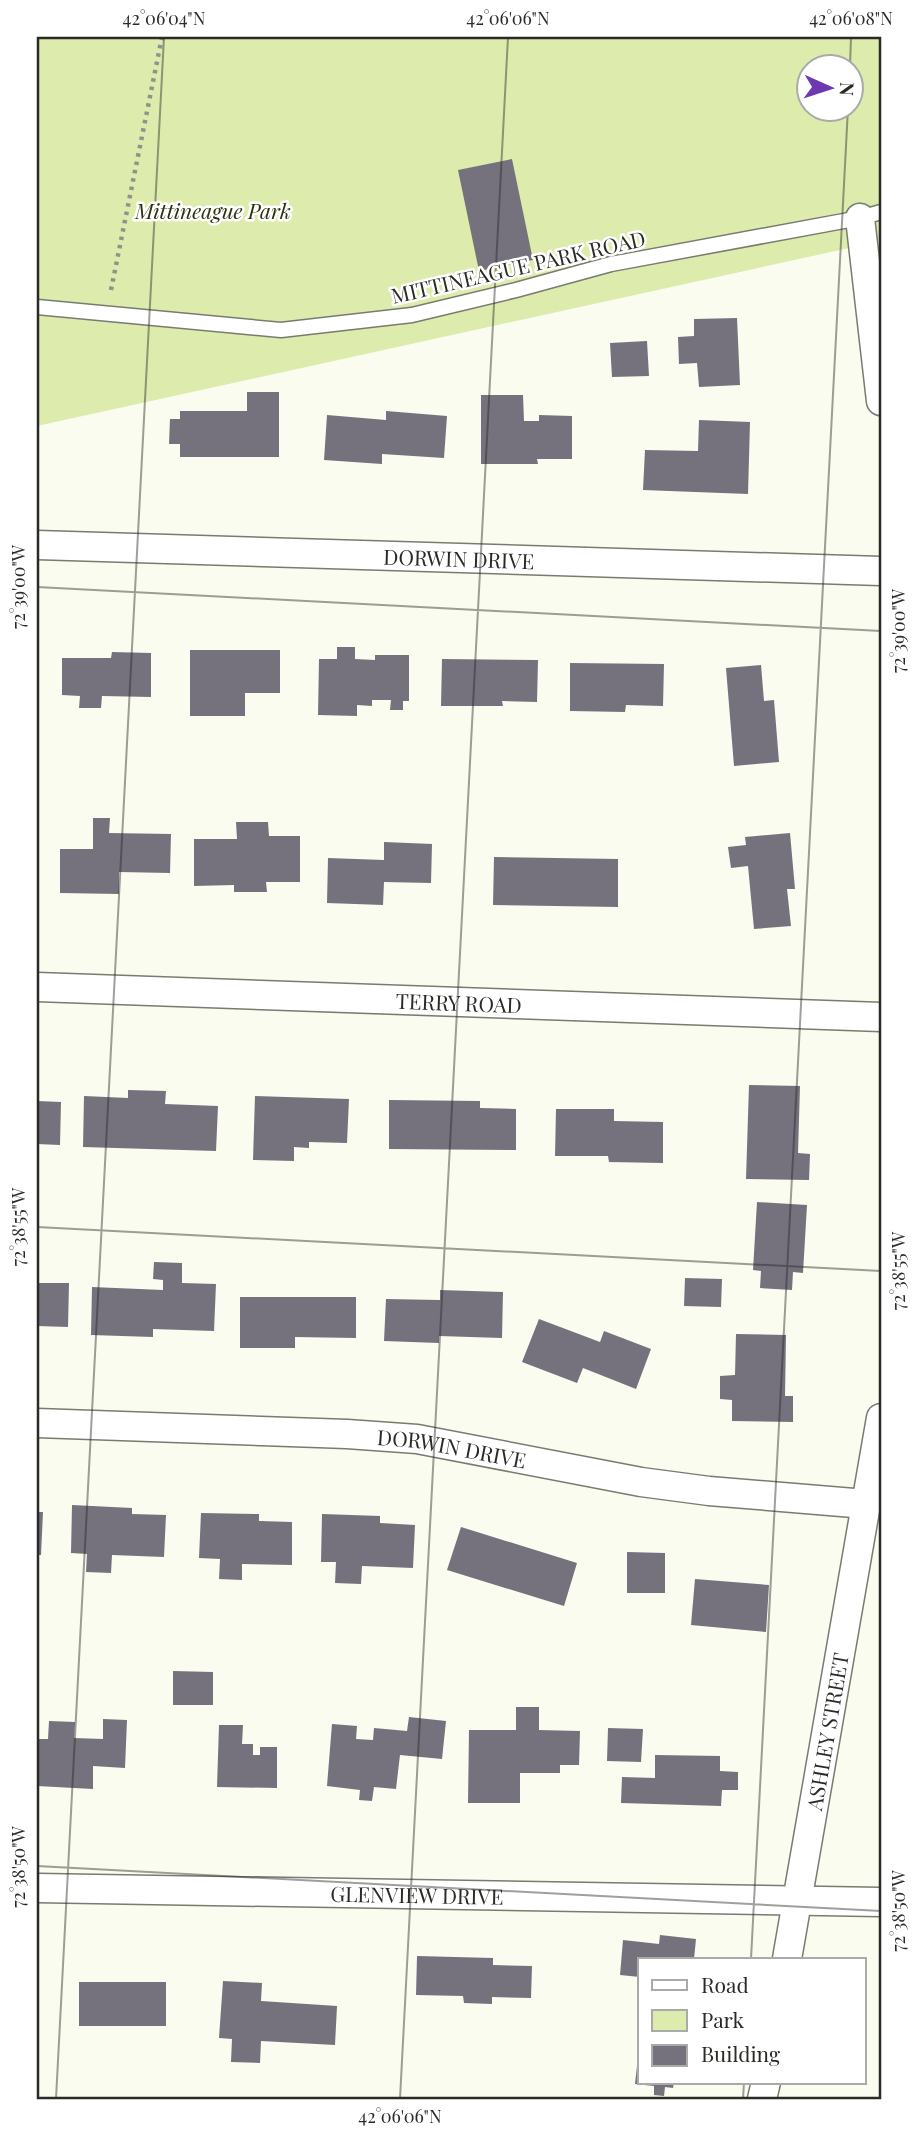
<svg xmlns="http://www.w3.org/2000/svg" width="918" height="2136" viewBox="0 0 918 2136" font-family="'Playfair Display',serif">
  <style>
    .green { fill: #ddecad; fill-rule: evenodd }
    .building { fill: #75727d }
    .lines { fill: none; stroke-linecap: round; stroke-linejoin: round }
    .service-casing { stroke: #787b70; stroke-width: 17 }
    .minor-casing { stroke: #787b70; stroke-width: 31 }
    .path { stroke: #91938b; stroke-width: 4.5; stroke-dasharray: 3.5 5; stroke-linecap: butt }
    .service { stroke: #fff; stroke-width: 14 }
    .minor { stroke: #fff; stroke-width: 28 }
    .ticks { fill: none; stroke: #2a2b27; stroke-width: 2; stroke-opacity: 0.45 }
    .labels { text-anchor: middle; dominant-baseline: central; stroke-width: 5; stroke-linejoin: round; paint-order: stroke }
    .park-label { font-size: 21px; font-style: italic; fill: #2b320d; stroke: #fff }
    .street-label { font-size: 21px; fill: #2a2b27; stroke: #fff }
    .neatline { fill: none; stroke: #2a2b27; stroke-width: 2.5 }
    .ticks-label { font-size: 18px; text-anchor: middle; fill: #2a2b27 }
  </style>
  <rect width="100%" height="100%" fill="#f9fcef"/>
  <path class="green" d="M 37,37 L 881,37 L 881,241 L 37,426 ZM 810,66 L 852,66 L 852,108 L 810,108 Z"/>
  <path class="building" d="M 512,159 L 533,260 L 479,271 L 458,170 Z
    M 737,318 L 740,385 L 699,387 L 697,363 L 679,364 L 678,337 L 694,336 L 694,319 Z
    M 647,341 L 649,376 L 612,377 L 610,343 Z
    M 247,392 L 279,392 L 279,457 L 180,457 L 180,444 L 169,444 L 170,419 L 180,419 L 180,411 L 247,411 Z
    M 481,395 L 523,395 L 524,421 L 539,421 L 539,415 L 572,416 L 572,459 L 537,459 L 538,464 L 481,464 Z
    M 386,411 L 447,416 L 444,458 L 382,454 L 382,464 L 324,460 L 327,415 L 386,420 Z
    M 699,420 L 750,422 L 748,494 L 643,490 L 645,450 L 698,451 Z
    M 337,647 L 355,647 L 355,659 L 375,660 L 375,655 L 409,655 L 409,701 L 403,701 L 403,710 L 390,710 L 391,700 L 372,700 L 372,706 L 357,705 L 357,716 L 318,715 L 319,659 L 337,659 Z
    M 190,650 L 280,650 L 280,693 L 245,693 L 245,716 L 190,716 Z
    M 112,652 L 151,653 L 151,697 L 102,696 L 101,708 L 79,708 L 80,696 L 62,695 L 62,658 L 111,658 Z
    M 442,659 L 538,660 L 537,702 L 502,701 L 503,706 L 441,706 Z
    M 570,663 L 664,664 L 663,706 L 626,705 L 625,712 L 570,711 Z
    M 761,665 L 764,701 L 774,700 L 779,762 L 734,766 L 726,668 Z
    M 93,818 L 110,818 L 109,833 L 171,834 L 170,873 L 119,872 L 119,894 L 60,893 L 60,849 L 93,849 Z
    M 236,822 L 268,822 L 269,836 L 300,836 L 300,882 L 266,882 L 267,892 L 234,892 L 234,885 L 194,886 L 194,839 L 237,839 Z
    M 790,833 L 795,889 L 787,889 L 791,926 L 754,929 L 748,866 L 731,868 L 728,847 L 746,845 L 745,837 Z
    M 384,842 L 432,844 L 431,883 L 384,882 L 383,905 L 327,903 L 328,858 L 384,860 Z
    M 494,857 L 618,859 L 618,907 L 493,905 Z
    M 749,1085 L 800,1086 L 798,1153 L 810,1154 L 809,1180 L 746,1179 Z
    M 128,1090 L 166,1091 L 165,1104 L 218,1106 L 216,1151 L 83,1147 L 84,1096 L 128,1098 Z
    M 255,1096 L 349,1099 L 347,1143 L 309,1142 L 309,1148 L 294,1147 L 294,1161 L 253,1160 Z
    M 389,1100 L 480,1101 L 480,1108 L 516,1109 L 516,1150 L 389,1149 Z
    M 37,1101 L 61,1102 L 60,1145 L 37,1144 Z
    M 556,1109 L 614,1109 L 614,1121 L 663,1122 L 663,1163 L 609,1162 L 608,1156 L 555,1156 Z
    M 757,1202 L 807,1205 L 803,1273 L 793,1272 L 792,1290 L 760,1288 L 761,1271 L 753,1270 Z
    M 154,1262 L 182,1263 L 182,1283 L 216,1284 L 214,1331 L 153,1329 L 153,1337 L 91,1335 L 92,1287 L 163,1290 L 163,1280 L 153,1279 Z
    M 685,1278 L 722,1279 L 721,1307 L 684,1306 Z
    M 37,1283 L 69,1283 L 68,1327 L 37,1326 Z
    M 440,1290 L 503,1292 L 502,1338 L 439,1336 L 439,1343 L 384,1341 L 386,1299 L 440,1300 Z
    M 240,1297 L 356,1297 L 356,1338 L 295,1337 L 295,1348 L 240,1348 Z
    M 539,1319 L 600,1342 L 604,1331 L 651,1349 L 636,1389 L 583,1368 L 577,1383 L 522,1362 Z
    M 736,1334 L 786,1335 L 785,1396 L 793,1396 L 793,1422 L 732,1421 L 732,1400 L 720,1399 L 720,1376 L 735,1375 Z
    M 72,1505 L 132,1508 L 132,1514 L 166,1515 L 164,1557 L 112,1555 L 111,1573 L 86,1572 L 87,1554 L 71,1553 Z
    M 37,1512 L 43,1512 L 41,1555 L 37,1555 Z
    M 201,1513 L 259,1514 L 259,1521 L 292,1522 L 292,1565 L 242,1564 L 242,1580 L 219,1579 L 220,1559 L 199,1558 Z
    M 322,1514 L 380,1516 L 380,1523 L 415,1525 L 413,1568 L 362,1566 L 361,1584 L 335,1583 L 336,1562 L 321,1562 Z
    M 461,1527 L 577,1563 L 564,1606 L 447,1570 Z
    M 627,1552 L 665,1553 L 665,1593 L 627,1593 Z
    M 695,1579 L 769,1585 L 766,1632 L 691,1625 Z
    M 173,1671 L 213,1672 L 213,1705 L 173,1705 Z
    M 516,1707 L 539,1707 L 539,1730 L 580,1731 L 579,1765 L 560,1765 L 560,1773 L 520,1773 L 520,1803 L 468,1803 L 469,1730 L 516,1730 Z
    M 409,1717 L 446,1721 L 442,1759 L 400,1755 L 396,1789 L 374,1787 L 372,1801 L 359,1800 L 360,1790 L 327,1786 L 332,1724 L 357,1726 L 356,1739 L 373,1740 L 374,1728 L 407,1731 Z
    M 103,1719 L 127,1720 L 125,1768 L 93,1766 L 93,1789 L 37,1786 L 37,1739 L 48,1739 L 49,1721 L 75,1722 L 74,1738 L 103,1739 Z
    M 219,1725 L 243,1725 L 242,1744 L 253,1744 L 253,1755 L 260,1755 L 260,1747 L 277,1747 L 277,1788 L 217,1787 Z
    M 608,1728 L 643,1729 L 641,1762 L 607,1761 Z
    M 655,1755 L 720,1756 L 720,1771 L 738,1772 L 738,1790 L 722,1790 L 721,1806 L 621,1803 L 622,1777 L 655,1778 Z
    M 660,1935 L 696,1939 L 694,1959 L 640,1959 L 640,1977 L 620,1975 L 623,1940 L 659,1944 Z
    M 417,1956 L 493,1958 L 493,1965 L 532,1966 L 531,1998 L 492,1997 L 492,2004 L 464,2003 L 463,1996 L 416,1995 Z
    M 223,1981 L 262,1983 L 261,2001 L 337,2006 L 335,2045 L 261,2041 L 260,2063 L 231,2062 L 232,2039 L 219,2038 Z
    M 79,1982 L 166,1982 L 166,2026 L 79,2026 Z
    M 638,2057 L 640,2057 L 640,2082 L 674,2082 L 673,2088 L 665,2087 L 664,2096 L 654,2095 L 654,2086 L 635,2084 Z"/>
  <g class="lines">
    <defs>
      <path id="service" d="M 37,307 L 281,330 L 412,315 L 516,290 L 611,264 L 860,218 L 881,212"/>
      <g id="minor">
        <path d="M 860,218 L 881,401"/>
        <path id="s1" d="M 37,545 L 881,571"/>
        <path id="s2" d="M 37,987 L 881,1017"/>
        <path id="s3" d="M 37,1423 L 347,1434 L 417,1439 L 641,1482 L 709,1491 L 866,1504"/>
        <path id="s4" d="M 37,1888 L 881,1902"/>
        <path id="s5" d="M 787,1959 L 881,1418"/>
        <path d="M 762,2099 L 766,2082"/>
      </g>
    </defs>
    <use href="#service" class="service-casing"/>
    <use href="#minor" class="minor-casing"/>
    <path class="path" d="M 111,290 L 162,37"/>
    <use href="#service" class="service"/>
    <use href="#minor" class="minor"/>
  </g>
  <path class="ticks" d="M 850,66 L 851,37M 37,587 L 881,631M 37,1227 L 881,1271M 37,1866 L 881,1911M 751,1959 L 848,108M 56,2099 L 164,37M 400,2099 L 508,37M 743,2099 L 744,2082"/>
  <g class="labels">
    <g class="park-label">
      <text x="213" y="210">Mittineague Park</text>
    </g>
    <g class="street-label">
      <text transform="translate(518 266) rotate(-13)">MITTINEAGUE PARK ROAD</text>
      <text stroke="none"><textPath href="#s1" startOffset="422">DORWIN DRIVE</textPath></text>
      <text stroke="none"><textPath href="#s2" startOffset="422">TERRY ROAD</textPath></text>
      <text stroke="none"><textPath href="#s3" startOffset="416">DORWIN DRIVE</textPath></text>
      <text stroke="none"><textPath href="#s5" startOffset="231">ASHLEY STREET</textPath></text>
      <text stroke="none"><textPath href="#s4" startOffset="380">GLENVIEW DRIVE</textPath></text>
    </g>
  </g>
  <rect width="918" height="2136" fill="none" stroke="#ffffff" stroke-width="77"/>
  <rect x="638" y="1958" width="228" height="126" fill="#ffffff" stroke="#aaaaa9" stroke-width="2"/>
  <rect x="652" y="1980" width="35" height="10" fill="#ffffff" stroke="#aaaaa9" stroke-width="2"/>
  <text x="701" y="1993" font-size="21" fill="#2a2b27">Road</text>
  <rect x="652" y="2010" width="35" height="21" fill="#ddecad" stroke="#aaaaa9" stroke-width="2"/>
  <text x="701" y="2028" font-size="21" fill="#2a2b27">Park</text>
  <rect x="652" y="2045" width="35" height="21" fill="#75727d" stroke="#aaaaa9" stroke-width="2"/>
  <text x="701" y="2062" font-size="21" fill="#2a2b27">Building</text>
  <g transform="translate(830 88) rotate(93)"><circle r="33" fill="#ffffff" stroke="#aaaaa9" stroke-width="2"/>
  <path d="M0-5L12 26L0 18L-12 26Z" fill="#6e39b0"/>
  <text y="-10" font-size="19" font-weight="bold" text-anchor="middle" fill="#2a2b27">N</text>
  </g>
  <rect x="38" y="38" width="842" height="2060" class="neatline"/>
  <g class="ticks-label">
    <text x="164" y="25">42°06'04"N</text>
    <text x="508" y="25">42°06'06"N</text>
    <text x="851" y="25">42°06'08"N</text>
    <text transform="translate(19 587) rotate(-90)" y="6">72°39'00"W</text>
    <text transform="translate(899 631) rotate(-90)" y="6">72°39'00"W</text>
    <text transform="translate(19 1227) rotate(-90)" y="6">72°38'55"W</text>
    <text transform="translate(899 1271) rotate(-90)" y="6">72°38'55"W</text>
    <text transform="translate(19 1867) rotate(-90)" y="6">72°38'50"W</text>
    <text transform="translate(899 1911) rotate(-90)" y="6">72°38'50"W</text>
    <text x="400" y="2123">42°06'06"N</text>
  </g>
</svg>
